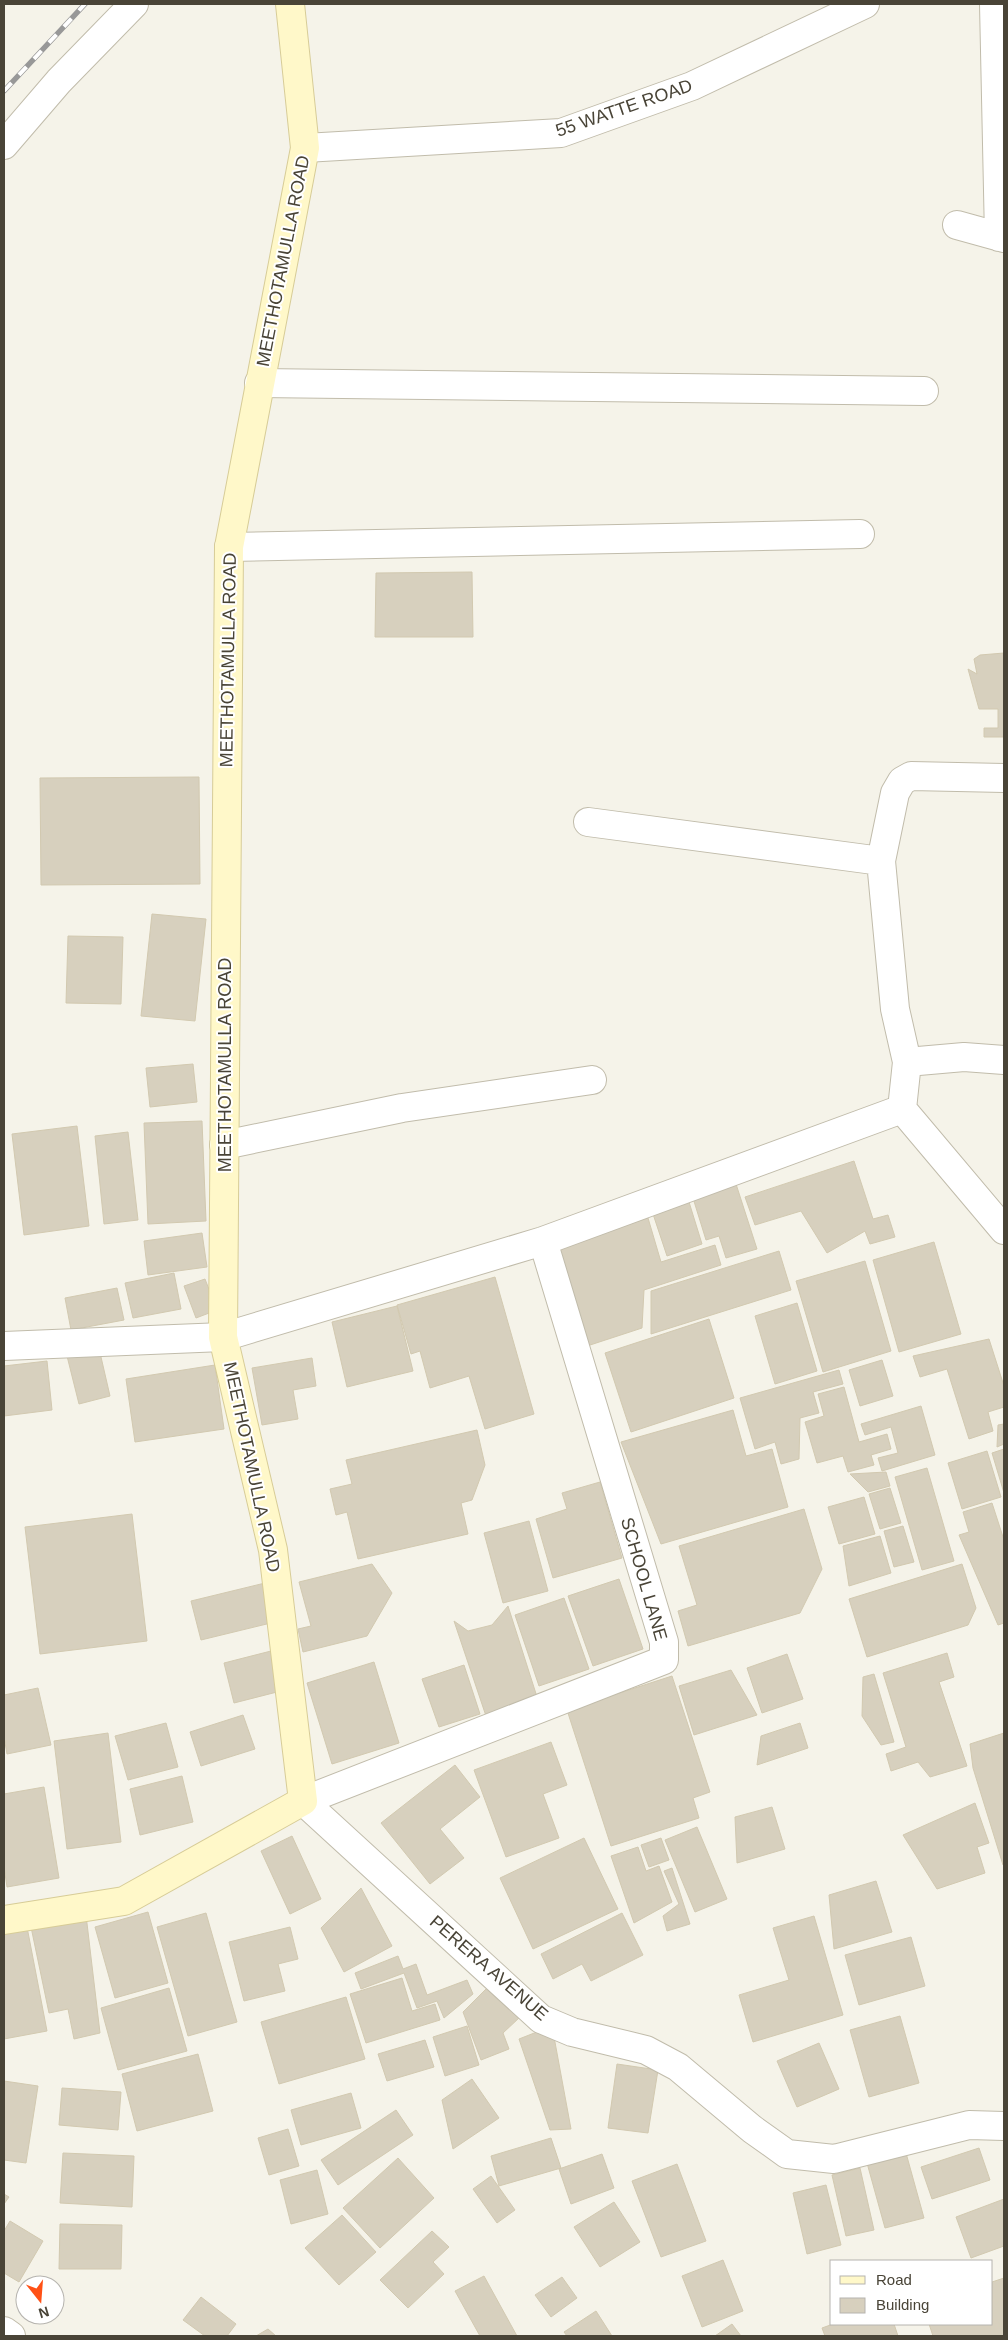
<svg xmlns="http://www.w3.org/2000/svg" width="1008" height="2340" viewBox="0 0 1008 2340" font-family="Helvetica,sans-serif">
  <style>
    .building { fill: #d7d0be; stroke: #d2c9b0 }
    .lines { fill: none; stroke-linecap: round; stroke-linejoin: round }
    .street-casing { stroke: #c1bcab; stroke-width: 30 }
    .secondary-casing { stroke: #d7cc97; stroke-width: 30 }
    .street { stroke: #fff; stroke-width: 28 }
    .secondary { stroke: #fff8c9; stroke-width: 28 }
    .rail-casing { stroke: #989898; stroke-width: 5.5 }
    .rail { stroke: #fff; stroke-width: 4; stroke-dasharray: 11; stroke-linecap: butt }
    .labels { text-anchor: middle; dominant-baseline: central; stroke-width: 4; stroke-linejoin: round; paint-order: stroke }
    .street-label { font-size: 18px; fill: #494437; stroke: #fff }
  </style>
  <rect width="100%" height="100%" fill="#f5f3e9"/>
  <path class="building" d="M 472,572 L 473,637 L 375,637 L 376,573 Z
    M 1004,653 L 1004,737 L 984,737 L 984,728 L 998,728 L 998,709 L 979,709 L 968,669 L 977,674 L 974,659 L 980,655 Z
    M 199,777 L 200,884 L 41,885 L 40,778 Z
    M 152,914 L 206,919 L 195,1021 L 141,1016 Z
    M 68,936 L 123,937 L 121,1004 L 66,1003 Z
    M 193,1064 L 197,1102 L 150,1107 L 146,1068 Z
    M 202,1121 L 206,1221 L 148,1224 L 144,1123 Z
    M 77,1126 L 89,1226 L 24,1235 L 12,1134 Z
    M 128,1132 L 138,1220 L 104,1224 L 95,1136 Z
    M 854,1161 L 873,1219 L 888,1215 L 895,1237 L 870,1244 L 865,1231 L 827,1253 L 801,1211 L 755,1225 L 745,1197 Z
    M 736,1184 L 757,1249 L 726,1258 L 719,1236 L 706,1240 L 693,1198 Z
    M 689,1202 L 702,1244 L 667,1256 L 653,1214 Z
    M 648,1218 L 661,1262 L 715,1245 L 721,1265 L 644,1290 L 642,1328 L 584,1347 L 553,1248 Z
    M 202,1233 L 207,1267 L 148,1275 L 144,1241 Z
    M 934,1242 L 961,1334 L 899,1352 L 873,1260 Z
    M 779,1251 L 791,1290 L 651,1334 L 651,1291 Z
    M 865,1261 L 891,1351 L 823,1372 L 796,1281 Z
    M 174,1273 L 181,1309 L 133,1318 L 125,1283 Z
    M 495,1277 L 534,1414 L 485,1429 L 469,1376 L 430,1388 L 420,1351 L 411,1354 L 397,1305 Z
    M 205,1279 L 217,1310 L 196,1318 L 184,1286 Z
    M 117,1288 L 124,1320 L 71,1330 L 65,1298 Z
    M 797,1303 L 817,1371 L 775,1384 L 755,1316 Z
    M 397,1306 L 413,1371 L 347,1387 L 332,1322 Z
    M 709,1319 L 734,1398 L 631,1432 L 605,1353 Z
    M 989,1339 L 1004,1386 L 1004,1407 L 988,1412 L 993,1431 L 969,1439 L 947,1369 L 920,1377 L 913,1356 Z
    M 98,1344 L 110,1396 L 79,1404 L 66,1352 Z
    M 312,1358 L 316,1386 L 293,1390 L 298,1419 L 262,1425 L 252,1368 Z
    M 882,1360 L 893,1396 L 860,1406 L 849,1370 Z
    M 47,1361 L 52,1410 L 4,1416 L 4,1366 Z
    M 215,1365 L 224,1429 L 135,1442 L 126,1379 Z
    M 839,1370 L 843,1384 L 813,1392 L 819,1413 L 800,1418 L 799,1459 L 781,1464 L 775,1442 L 755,1449 L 740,1398 Z
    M 844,1387 L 859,1442 L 887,1434 L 891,1449 L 871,1455 L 874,1465 L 848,1472 L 843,1456 L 817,1463 L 805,1422 L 824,1416 L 818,1394 Z
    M 921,1406 L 935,1455 L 882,1471 L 878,1458 L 898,1453 L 891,1427 L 865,1435 L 861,1424 Z
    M 733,1410 L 746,1456 L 772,1449 L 788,1507 L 661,1544 L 621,1442 Z
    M 1004,1424 L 1004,1444 L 997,1447 L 998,1425 Z
    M 477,1430 L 485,1465 L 472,1500 L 461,1503 L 468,1534 L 358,1559 L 347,1512 L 336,1515 L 330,1489 L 352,1484 L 346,1460 Z
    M 1004,1449 L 1004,1493 L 992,1453 Z
    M 987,1451 L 1001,1497 L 962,1509 L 948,1463 Z
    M 927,1468 L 954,1561 L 922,1570 L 895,1477 Z
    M 886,1472 L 890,1486 L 868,1492 L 850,1474 Z
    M 600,1482 L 622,1558 L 553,1578 L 536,1519 L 567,1509 L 562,1493 Z
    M 890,1488 L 901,1523 L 880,1529 L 869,1494 Z
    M 864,1497 L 875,1534 L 839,1544 L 828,1507 Z
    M 992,1503 L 1004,1540 L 1004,1623 L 998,1625 L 959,1535 L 969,1532 L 963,1512 Z
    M 804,1509 L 822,1569 L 800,1613 L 688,1646 L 678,1611 L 697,1605 L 679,1546 Z
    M 132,1514 L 147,1641 L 40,1654 L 25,1527 Z
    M 529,1521 L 548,1591 L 503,1603 L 484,1533 Z
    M 903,1526 L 914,1562 L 894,1567 L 884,1531 Z
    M 880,1536 L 891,1573 L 849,1586 L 843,1546 Z
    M 372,1564 L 392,1593 L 367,1636 L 303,1652 L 298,1629 L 311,1626 L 299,1582 Z
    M 962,1564 L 976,1608 L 968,1625 L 867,1657 L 849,1599 Z
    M 619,1579 L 643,1649 L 593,1666 L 568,1596 Z
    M 265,1583 L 275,1622 L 201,1640 L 191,1601 Z
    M 564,1598 L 589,1669 L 539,1686 L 515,1615 Z
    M 508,1606 L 538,1700 L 486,1716 L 454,1621 L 468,1631 L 492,1625 Z
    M 271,1651 L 281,1691 L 234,1703 L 224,1663 Z
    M 947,1653 L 954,1677 L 939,1682 L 967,1766 L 930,1777 L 918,1762 L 891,1771 L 886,1754 L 906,1747 L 883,1673 Z
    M 787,1654 L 803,1699 L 762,1713 L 747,1668 Z
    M 374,1662 L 399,1743 L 332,1764 L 307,1683 Z
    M 464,1665 L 480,1714 L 439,1727 L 422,1679 Z
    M 731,1670 L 757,1715 L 694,1735 L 679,1686 Z
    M 874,1674 L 894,1742 L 881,1745 L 862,1716 L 863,1677 Z
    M 672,1676 L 710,1792 L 693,1798 L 699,1818 L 611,1846 L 567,1710 Z
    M 38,1688 L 51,1745 L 7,1754 L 4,1737 L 4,1695 Z
    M 243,1715 L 255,1749 L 201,1766 L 190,1732 Z
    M 166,1723 L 178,1767 L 128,1780 L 115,1736 Z
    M 800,1723 L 808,1748 L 757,1765 L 761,1736 Z
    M 108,1733 L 121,1842 L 67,1849 L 54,1741 Z
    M 1004,1733 L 1004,1864 L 1003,1865 L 973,1768 L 970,1744 Z
    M 551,1742 L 567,1785 L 543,1794 L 559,1838 L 506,1857 L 474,1770 Z
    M 455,1765 L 480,1797 L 440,1829 L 464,1858 L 430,1884 L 381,1823 Z
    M 182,1776 L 193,1822 L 140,1835 L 130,1789 Z
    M 44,1787 L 59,1878 L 7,1887 L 4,1867 L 4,1794 Z
    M 975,1803 L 989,1843 L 977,1847 L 985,1873 L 937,1889 L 903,1835 Z
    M 772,1807 L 785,1849 L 737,1863 L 735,1817 Z
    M 697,1827 L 727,1899 L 695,1912 L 665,1840 Z
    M 292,1836 L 321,1899 L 290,1914 L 261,1851 Z
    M 584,1838 L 618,1909 L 533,1949 L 500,1878 Z
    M 661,1838 L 669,1860 L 649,1867 L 641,1845 Z
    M 638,1847 L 646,1871 L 659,1866 L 672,1902 L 634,1923 L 611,1856 Z
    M 672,1868 L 690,1924 L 667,1931 L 663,1916 L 679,1904 L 664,1871 Z
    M 876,1881 L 892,1932 L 834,1949 L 829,1895 Z
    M 361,1888 L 392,1946 L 344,1972 L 321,1928 Z
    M 148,1912 L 168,1983 L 115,1998 L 95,1927 Z
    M 206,1913 L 237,2022 L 188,2036 L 157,1927 Z
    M 622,1913 L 643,1955 L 591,1981 L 582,1964 L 553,1979 L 541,1954 Z
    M 86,1915 L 100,2033 L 74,2039 L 68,2009 L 49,2013 L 31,1927 Z
    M 814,1916 L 843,2015 L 753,2042 L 739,1995 L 789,1980 L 773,1928 Z
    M 27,1927 L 47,2031 L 4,2039 L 4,1931 Z
    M 290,1927 L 298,1959 L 278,1964 L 285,1991 L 244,2001 L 229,1942 Z
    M 911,1937 L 925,1986 L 859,2005 L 845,1955 Z
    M 398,1956 L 403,1969 L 416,1964 L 427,1995 L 467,1980 L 473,1994 L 444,2018 L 437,2001 L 417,2008 L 404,1973 L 361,1989 L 355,1973 Z
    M 402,1978 L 412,2011 L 435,2004 L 440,2020 L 366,2043 L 350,1994 Z
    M 488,1987 L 519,2018 L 503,2033 L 509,2049 L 481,2060 L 463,2012 Z
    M 169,1988 L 187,2051 L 118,2070 L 101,2008 Z
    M 346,1997 L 365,2059 L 279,2084 L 261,2022 Z
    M 900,2016 L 919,2083 L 869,2097 L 850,2030 Z
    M 467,2026 L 479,2065 L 445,2076 L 433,2037 Z
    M 552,2026 L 571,2129 L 550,2130 L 519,2039 Z
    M 425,2040 L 434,2067 L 387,2081 L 378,2054 Z
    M 819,2043 L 839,2089 L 797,2107 L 777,2061 Z
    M 198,2054 L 213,2111 L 137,2131 L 122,2074 Z
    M 617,2064 L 658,2070 L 648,2133 L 608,2128 Z
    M 472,2079 L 499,2118 L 453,2149 L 442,2100 Z
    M 4,2081 L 38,2086 L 26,2163 L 4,2160 Z
    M 62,2088 L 121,2092 L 118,2130 L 59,2125 Z
    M 351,2093 L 361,2128 L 301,2145 L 291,2110 Z
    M 396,2110 L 413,2135 L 338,2185 L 321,2160 Z
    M 288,2129 L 299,2166 L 269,2175 L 258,2138 Z
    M 551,2138 L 561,2168 L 499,2186 L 491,2156 Z
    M 979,2148 L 990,2180 L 932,2199 L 921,2167 Z
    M 63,2153 L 134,2156 L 132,2207 L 60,2203 Z
    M 906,2153 L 924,2218 L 885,2228 L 867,2163 Z
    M 602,2154 L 614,2188 L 571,2204 L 559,2169 Z
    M 398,2158 L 434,2198 L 380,2248 L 343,2208 Z
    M 677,2164 L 706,2241 L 661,2257 L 632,2181 Z
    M 860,2168 L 874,2230 L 846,2236 L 832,2175 Z
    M 317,2170 L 328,2214 L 291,2224 L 280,2180 Z
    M 491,2176 L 515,2210 L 497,2223 L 473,2189 Z
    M 826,2185 L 841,2245 L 807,2254 L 793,2193 Z
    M 4,2194 L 9,2197 L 4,2204 Z
    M 1004,2199 L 1004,2246 L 971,2258 L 956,2217 Z
    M 614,2202 L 640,2242 L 600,2267 L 574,2227 Z
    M 342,2215 L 376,2252 L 339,2285 L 305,2248 Z
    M 10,2221 L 43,2241 L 19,2282 L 4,2273 L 4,2231 Z
    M 60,2224 L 122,2225 L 121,2269 L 59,2269 Z
    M 432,2231 L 449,2247 L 433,2262 L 444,2274 L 408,2308 L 380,2280 Z
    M 723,2260 L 743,2311 L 702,2327 L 682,2276 Z
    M 484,2276 L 517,2336 L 480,2336 L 455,2291 Z
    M 562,2277 L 577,2298 L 551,2317 L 535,2295 Z
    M 1004,2278 L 1004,2336 L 933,2336 L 929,2324 L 992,2324 L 992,2282 Z
    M 201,2297 L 236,2324 L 227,2336 L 205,2336 L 183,2320 Z
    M 596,2311 L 612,2336 L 567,2336 L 564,2332 Z
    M 732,2324 L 741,2336 L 715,2336 Z
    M 833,2324 L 894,2324 L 898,2336 L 825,2336 L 822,2328 Z
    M 268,2329 L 276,2336 L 256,2336 Z"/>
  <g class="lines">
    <defs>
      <path id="street" d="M 994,4 L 999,237
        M 4,145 L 59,81 L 134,4
        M 305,148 L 561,133 L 692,86 L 865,4
        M 957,225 L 1004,238
        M 259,383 L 924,391
        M 229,547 L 860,534
        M 588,822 L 881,861 L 895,1009 L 907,1062
        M 881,861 L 895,793 L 902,781 L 911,776 L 1004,778
        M 902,1109 L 1004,1230
        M 224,1145 L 402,1108 L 592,1080
        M 543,1241 L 664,1642 L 664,1660 L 303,1801 L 541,2019 L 572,2032 L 646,2050 L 678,2067 L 752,2129 L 787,2154 L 834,2159 L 969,2125 L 1004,2126
        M 4,1346 L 223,1337 L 543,1241 L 902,1109 L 907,1062 L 964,1057 L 1004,1060
        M 4,2331 L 11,2336"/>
      <path id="secondary" d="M 4,1920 L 124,1901 L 303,1801 L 273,1550 L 223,1337 L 229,547 L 305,148 L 290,4"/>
    </defs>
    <use href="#street" class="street-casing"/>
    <use href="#secondary" class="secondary-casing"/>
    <use href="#street" class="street"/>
    <use href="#secondary" class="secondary"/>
    <defs>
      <path id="rail" d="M 4,91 L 85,4"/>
    </defs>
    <use href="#rail" class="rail-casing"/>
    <use href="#rail" class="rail"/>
  </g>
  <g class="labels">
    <g class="street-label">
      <text transform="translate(624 108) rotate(-19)">55 WATTE ROAD</text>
      <text transform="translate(283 261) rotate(-79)">MEETHOTAMULLA ROAD</text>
      <text transform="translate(228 660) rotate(-89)">MEETHOTAMULLA ROAD</text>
      <text transform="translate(225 1065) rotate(-90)">MEETHOTAMULLA ROAD</text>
      <text transform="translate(252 1467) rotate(78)">MEETHOTAMULLA ROAD</text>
      <text transform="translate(644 1579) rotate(74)">SCHOOL LANE</text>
      <text transform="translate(489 1968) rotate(41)">PERERA AVENUE</text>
    </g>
  </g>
  <rect width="1008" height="2340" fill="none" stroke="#494437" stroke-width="10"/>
  <rect x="830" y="2260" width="162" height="65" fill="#ffffff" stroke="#b6b4af"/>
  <rect x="840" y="2276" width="25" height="8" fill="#fff8c9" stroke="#b6b4af"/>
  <text x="876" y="2285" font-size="15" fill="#494437">Road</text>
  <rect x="840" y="2298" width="25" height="15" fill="#d7d0be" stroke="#b6b4af"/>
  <text x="876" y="2310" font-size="15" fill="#494437">Building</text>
  <g transform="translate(40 2300) rotate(163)"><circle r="24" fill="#ffffff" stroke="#b6b4af"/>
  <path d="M0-4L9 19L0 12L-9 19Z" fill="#ff5116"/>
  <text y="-8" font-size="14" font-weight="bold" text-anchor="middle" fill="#494437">N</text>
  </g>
</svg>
